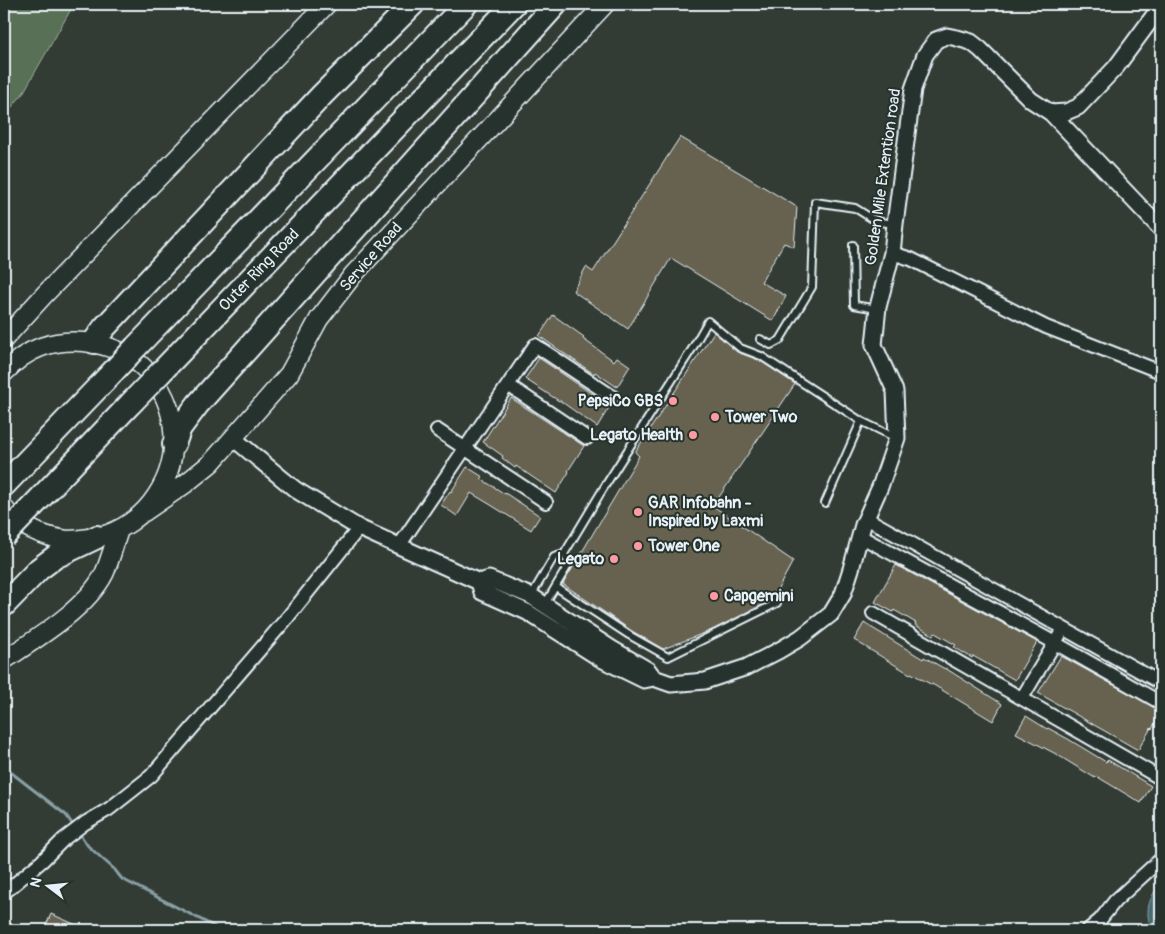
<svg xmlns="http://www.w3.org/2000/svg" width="1165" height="934" viewBox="0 0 1165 934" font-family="Pangolin,sans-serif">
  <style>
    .green { fill: #586f54; stroke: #a0b0a6 }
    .water { fill: #4a6a71; stroke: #89a0a7 }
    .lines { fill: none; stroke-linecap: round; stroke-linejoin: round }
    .stream { stroke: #89a0a7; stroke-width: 3 }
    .building { fill: #66624f; stroke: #e8f1f8 }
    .service-casing { stroke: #e8f1f8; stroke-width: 10 }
    .minor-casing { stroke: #e8f1f8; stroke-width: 16 }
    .tertiary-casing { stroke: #e8f1f8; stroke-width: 19 }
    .secondary-casing { stroke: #e8f1f8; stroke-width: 21 }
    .motorway-casing { stroke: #e8f1f8; stroke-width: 26 }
    .service { stroke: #26332d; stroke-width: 6 }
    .minor { stroke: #26332d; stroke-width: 12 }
    .tertiary { stroke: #26332d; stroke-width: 15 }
    .secondary { stroke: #26332d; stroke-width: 18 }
    .motorway { stroke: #26332d; stroke-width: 22 }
    .motorway-bridge-casing { stroke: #e8f1f8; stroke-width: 26; stroke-linecap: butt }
    .motorway-bridge { stroke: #26332d; stroke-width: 22 }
    .poi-dot { fill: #ff9aa2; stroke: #26332d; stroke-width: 2 }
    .labels { text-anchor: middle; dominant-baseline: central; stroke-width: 4; stroke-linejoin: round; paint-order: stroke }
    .street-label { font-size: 16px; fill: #e8f1f8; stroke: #26332d }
    .poi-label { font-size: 16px; font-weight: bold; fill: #e8f1f8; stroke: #26332d; text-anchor: start }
  </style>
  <rect width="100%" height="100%" fill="#333c34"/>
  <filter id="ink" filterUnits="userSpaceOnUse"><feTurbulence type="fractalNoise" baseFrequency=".02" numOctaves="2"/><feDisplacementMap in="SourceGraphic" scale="10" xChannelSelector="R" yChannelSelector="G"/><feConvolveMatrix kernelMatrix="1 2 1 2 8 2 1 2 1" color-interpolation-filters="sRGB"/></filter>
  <g filter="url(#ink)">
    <path class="green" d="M 4,4 L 74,4 L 22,95 L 4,116 Z"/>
    <path class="water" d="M 1161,884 L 1161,930 L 1153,930 C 1143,914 1149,896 1161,884 Z"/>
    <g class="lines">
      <path class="stream" d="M 4,767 L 66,815 L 75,828
        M 79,833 L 88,846 L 114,869 L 122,879 L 221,930"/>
    </g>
    <path class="building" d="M 680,137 L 797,207 L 794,247 L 784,243 L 761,282 L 786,296 L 773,321 L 671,258 L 628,329 L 573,291 L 586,267 L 593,272 Z
      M 553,315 L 584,337 L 583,339 L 614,361 L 617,357 L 630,366 L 617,387 L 595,372 L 594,374 L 539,336 Z
      M 714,332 L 737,352 L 759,360 L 795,384 L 713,506 L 793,561 L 772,600 L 712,630 L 663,649 L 632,631 L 563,584 L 639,456 L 635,452 Z
      M 539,358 L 610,406 L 597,427 L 559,400 L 559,401 L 525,379 Z
      M 511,398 L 584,446 L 568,471 L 569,472 L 556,493 L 516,466 L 515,468 L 502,458 L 503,456 L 483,442 Z
      M 467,467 L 483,477 L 481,479 L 505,494 L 505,493 L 540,516 L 531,530 L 491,505 L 471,493 L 457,516 L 441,505 L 450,491 L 451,492 Z
      M 896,565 L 1037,642 L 1015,680 L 973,656 L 972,658 L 954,647 L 956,645 L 935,633 L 933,635 L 915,625 L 916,623 L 894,610 L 893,612 L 875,602 Z
      M 864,623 L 923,659 L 924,657 L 945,669 L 945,668 L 1002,704 L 993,721 L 932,684 L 932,685 L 911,673 L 910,674 L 854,640 Z
      M 1061,656 L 1161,711 L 1152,729 L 1151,728 L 1138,750 L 1038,693 Z
      M 1026,716 L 1047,729 L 1048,728 L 1068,739 L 1106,762 L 1108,760 L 1151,786 L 1141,803 L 1096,776 L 1095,778 L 1056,754 L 1016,733 Z
      M 51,914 L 88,930 L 44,930 Z"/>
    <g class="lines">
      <defs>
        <path id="service" d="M 853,245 L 854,305 L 877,309
          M 760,339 L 771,345 L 780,340 L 812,287 L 815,202 L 855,208 L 871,218 L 881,222 L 894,224
          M 825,503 L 861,421
          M 564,554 L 603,489 L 692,349 L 708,321 L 740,348 L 761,356 L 861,421 L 896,438
          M 556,587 L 629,635 L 668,657 L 777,603
          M 531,596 L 554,557 L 564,554 L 569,564 L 545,604"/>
        <path id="minor" d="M 892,253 L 911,259 L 1046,327 L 1161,372
          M 508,385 L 587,438
          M 437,430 L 546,502
          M 866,518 L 1161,683
          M 860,536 L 1055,643 L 1161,703
          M 399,546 L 535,345 L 613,397
          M 873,613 L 1160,778
          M 1022,698 L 1059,636
          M 4,893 L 42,861 L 64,839 L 85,823 L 109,809 L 151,776 L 288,617 L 359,528
          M 1088,930 L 1100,920 L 1115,901 L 1161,859"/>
        <path id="tertiary" d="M 1051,113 L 1066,112 L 1078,107 L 1116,67 L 1161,6
          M 233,438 L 296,490 L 359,528 L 479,582 L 489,579 L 531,596 L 612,649 L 648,670 L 654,678 L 671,684 L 705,681 L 747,667 L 778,651 L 800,638 L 831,614 L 843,594 L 851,569 L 863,525 L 880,487 L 897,438 L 895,391 L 874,345 L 878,307 L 892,253 L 895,224 L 913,89 L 925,55 L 936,40 L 947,36 L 957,38 L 971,42 L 980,49 L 1031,100 L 1051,113 L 1161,229
          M 479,582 L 482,592 L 527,612 L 601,659 L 644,680 L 654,678"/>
        <path id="secondary" d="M 4,339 L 45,294 L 327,4
          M 4,373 C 14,362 27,352 41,347 C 74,335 118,343 144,368 C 181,405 183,463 151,503 C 137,521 113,536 90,538 C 83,539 74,540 67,540 C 49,538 29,530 14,519 C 10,516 7,512 4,508
          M 144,512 L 185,484 L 211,463 L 233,438 L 289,374 L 319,319 L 353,275 L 605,4
          M 4,660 C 36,639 86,609 104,574 C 110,561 114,544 119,530"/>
        <path id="motorway" d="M 94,342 L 104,328 L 322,95 L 413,4
          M 136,347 L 466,4
          M 161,372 L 514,4
          M 174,444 L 180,428 L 198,404 L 556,4
          M 4,485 L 107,378
          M 28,511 L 132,402
          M 4,605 L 39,569 L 55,557 L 97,537"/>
      </defs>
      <use href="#service" class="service-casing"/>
      <use href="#minor" class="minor-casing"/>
      <use href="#tertiary" class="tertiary-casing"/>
      <use href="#secondary" class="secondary-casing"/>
      <use href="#motorway" class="motorway-casing"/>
      <use href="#service" class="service"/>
      <use href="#minor" class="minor"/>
      <use href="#tertiary" class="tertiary"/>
      <use href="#secondary" class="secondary"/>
      <use href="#motorway" class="motorway"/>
      <defs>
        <path id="motorway-bridge" d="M 107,378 L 136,347
          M 132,402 L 161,372
          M 4,536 L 28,511"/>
      </defs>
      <use href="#motorway-bridge" class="motorway-bridge-casing"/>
      <use href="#motorway-bridge" class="motorway-bridge"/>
    </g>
  </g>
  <g class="poi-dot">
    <circle cx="673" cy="401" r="5"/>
    <circle cx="715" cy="417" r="5"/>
    <circle cx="693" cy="435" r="5"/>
    <circle cx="638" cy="512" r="5"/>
    <circle cx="638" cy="546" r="5"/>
    <circle cx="614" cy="559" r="5"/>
    <circle cx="714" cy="596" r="5"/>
  </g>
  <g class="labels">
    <g class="street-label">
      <text transform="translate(883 177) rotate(-82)">Golden Mile Extention road</text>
      <text transform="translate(371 257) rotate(-49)">Service Road</text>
      <text transform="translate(259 270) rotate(-46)">Outer Ring Road</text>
    </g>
    <g class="poi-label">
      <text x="663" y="401" text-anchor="end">PepsiCo GBS</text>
      <text x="725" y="417">Tower Two</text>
      <text x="683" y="435" text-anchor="end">Legato Health</text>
      <text x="648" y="503">GAR Infobahn -<tspan x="648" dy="18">Inspired by Laxmi</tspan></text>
      <text x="648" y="546">Tower One</text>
      <text x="604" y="559" text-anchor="end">Legato</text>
      <text x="724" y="596">Capgemini</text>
    </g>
  </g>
  <rect width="1165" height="934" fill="none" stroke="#26332d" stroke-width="20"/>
  <rect x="10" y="10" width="1145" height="914" fill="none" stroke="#e8f1f8" stroke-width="2" filter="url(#ink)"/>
  <g transform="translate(48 886) rotate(286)" stroke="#26332d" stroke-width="4" paint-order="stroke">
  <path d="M0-4L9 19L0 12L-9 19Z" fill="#e8f1f8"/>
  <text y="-8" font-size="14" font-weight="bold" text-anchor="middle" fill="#e8f1f8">N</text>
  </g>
</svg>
